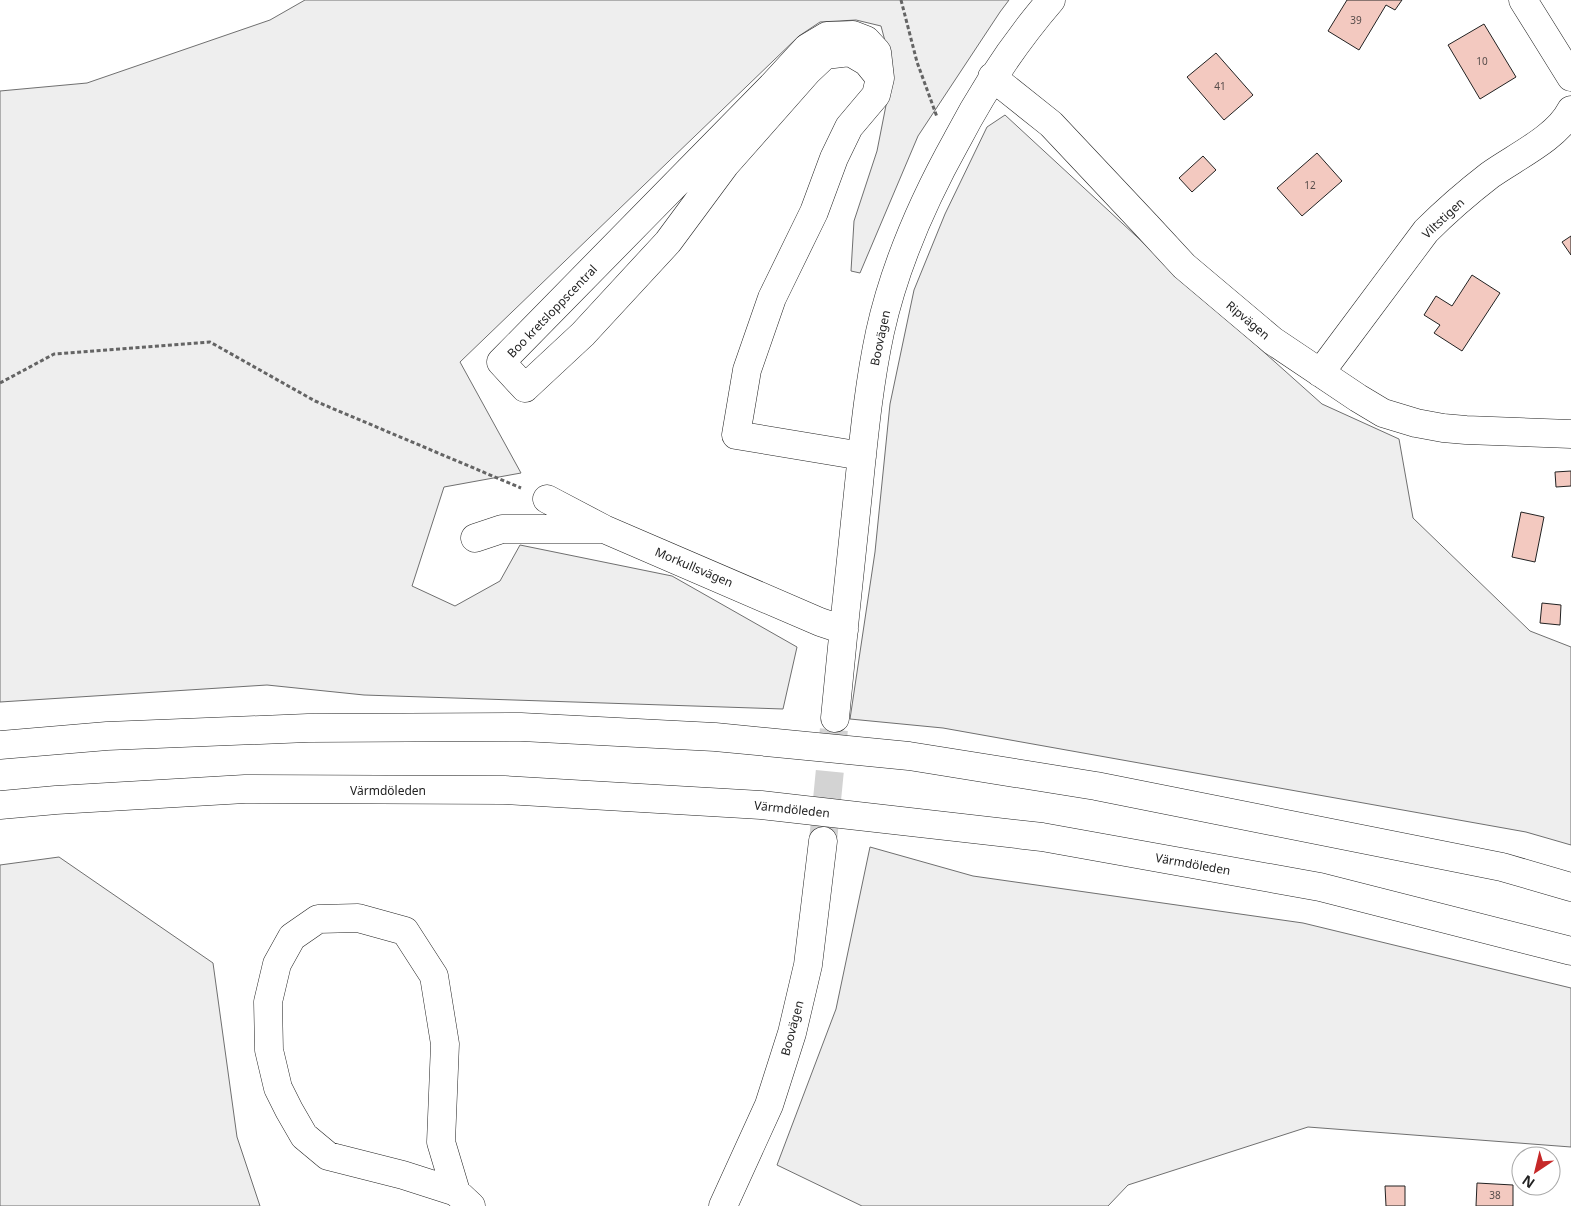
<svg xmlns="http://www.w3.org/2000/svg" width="1571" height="1206" viewBox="0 0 1571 1206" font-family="'Noto Sans',sans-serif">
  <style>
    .green { fill: #eee; stroke: #6f6f6f }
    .building { fill: #f3c9c0; stroke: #222 }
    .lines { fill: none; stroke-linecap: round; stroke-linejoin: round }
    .minor-tunnel { stroke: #d3d3d3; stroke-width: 28; stroke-dasharray: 28 14; stroke-linecap: butt }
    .minor-casing { stroke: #222; stroke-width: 29 }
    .highway-casing { stroke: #222; stroke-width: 29 }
    .path { stroke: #646464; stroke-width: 3; stroke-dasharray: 4 2.5; stroke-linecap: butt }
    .minor { stroke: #fff; stroke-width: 28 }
    .highway { stroke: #fff; stroke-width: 28 }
    .labels { text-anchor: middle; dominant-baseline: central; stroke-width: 4; stroke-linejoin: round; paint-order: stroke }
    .number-label { font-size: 10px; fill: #564c4a }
    .street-label { font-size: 12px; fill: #222; stroke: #fff }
  </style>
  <rect width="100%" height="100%" fill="#fff"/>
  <path class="green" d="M 305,0 L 1009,0 L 1000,12 L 918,136 L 860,273 L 851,271 L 854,221 L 877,151 L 889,90 L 889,56 L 881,26 L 856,20 L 820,22 L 799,36 L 460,362 L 521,473 L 444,487 L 412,586 L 455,606 L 500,581 L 520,545 L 672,576 L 797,647 L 783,709 L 364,695 L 267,685 L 0,702 L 0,91 L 87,83 L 270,20 Z
    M 1005,115 L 1201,296 L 1322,404 L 1399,439 L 1413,518 L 1530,631 L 1571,647 L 1571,845 L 1526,832 L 943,728 L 850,719 L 875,552 L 890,404 L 914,290 L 945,214 L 987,127 Z
    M 870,847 L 973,876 L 1303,923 L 1571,988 L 1571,1147 L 1308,1127 L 1128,1185 L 1108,1206 L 862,1206 L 777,1165 L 836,1009 Z
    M 59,857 L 213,963 L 237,1137 L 260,1206 L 0,1206 L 0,865 Z"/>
  <path class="building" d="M 1347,0 L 1402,0 L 1395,10 L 1386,5 L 1359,50 L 1328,31 Z
    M 1484,24 L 1516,77 L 1480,99 L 1448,45 Z
    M 1216,53 L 1253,95 L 1224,120 L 1187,77 Z
    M 1317,153 L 1342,181 L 1302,216 L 1277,188 Z
    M 1203,156 L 1216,170 L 1192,192 L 1179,178 Z
    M 1571,236 L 1571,255 L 1562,242 Z
    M 1472,275 L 1500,293 L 1462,351 L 1434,333 L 1440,325 L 1424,315 L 1436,296 L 1452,306 Z
    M 1571,471 L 1571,486 L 1556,487 L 1555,472 Z
    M 1521,512 L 1544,517 L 1535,562 L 1512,557 Z
    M 1542,603 L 1561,605 L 1560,625 L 1540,623 Z
    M 1477,1183 L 1513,1185 L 1513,1206 L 1476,1206 Z
    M 1385,1186 L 1405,1186 L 1405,1206 L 1386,1206 Z"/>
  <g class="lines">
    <path class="minor-tunnel" d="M 823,841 L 835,718"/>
    <defs>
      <path id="minor" d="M 1523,0 L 1571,77
        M 992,77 L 1051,124 L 1147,226 L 1184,266 L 1273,341 L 1358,398 L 1383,413 L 1416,423 L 1443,428 L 1466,430 L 1571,434
        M 1320,373 L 1426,231 C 1446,211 1468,192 1490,175 C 1515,157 1557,138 1571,110
        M 862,456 L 736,435 L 747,370 L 772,298 L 814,212 L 834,158 L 849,127 L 876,95 L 880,78 L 877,52 L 866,40 L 853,35 L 827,36 L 807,48 L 772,86 L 501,362 L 525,388 L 583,334 L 668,242 L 725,165 L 808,71 L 825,55 L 850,52 L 867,62 L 880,78
        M 547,499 L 604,529 L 820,622 L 844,630
        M 475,538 L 502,529 L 599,529
        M 835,718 C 842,646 849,575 857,503 C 863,446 868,388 880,332 C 895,264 923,201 957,140 C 983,90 1014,43 1051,0
        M 456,1192 L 441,1142 L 445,1044 L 434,976 L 405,931 L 358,918 L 318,919 L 292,937 L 277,964 L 268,1002 L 269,1050 L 278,1088 L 289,1110 L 304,1136 L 328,1156 L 403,1175 L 456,1192 L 471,1206
        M 723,1206 L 769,1105 L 792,1033 L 808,965 L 823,841"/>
      <path id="highway" d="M 0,745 L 107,736 L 308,728 L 521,727 L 715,737 L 909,756 L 1096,786 L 1502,867 L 1571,887
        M 0,805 L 56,800 L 245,789 L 504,790 L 761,805 L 1042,837 L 1320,887 L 1571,951"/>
    </defs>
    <use href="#minor" class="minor-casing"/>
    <use href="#highway" class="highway-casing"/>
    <path class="path" d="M 901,0 L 917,62 L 937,117
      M 0,383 L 54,354 L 210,342 L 315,401 L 521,488"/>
    <use href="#minor" class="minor"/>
    <use href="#highway" class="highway"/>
  </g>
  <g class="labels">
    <g class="number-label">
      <text x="1356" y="20">39</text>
      <text x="1482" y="61">10</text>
      <text x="1220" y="86">41</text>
      <text x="1310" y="185">12</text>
      <text x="1495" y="1195">38</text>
    </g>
    <g class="street-label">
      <text transform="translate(1443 218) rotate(-43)">Viltstigen</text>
      <text transform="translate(552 311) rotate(-46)">Boo kretsloppscentral</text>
      <text transform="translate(1248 320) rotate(40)">Ripvägen</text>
      <text transform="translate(880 338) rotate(-78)">Boovägen</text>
      <text transform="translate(694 567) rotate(23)">Morkullsvägen</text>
      <text x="388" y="790">Värmdöleden</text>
      <text transform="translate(792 809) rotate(6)">Värmdöleden</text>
      <text transform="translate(1193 864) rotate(10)">Värmdöleden</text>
      <text transform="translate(792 1028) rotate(-75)">Boovägen</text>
    </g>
  </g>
  <g transform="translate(1536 1171) rotate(215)"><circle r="24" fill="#ffffff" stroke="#a7a7a7"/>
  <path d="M0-4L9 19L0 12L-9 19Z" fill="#c62828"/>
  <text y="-8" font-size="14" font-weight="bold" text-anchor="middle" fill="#222222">N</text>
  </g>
</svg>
